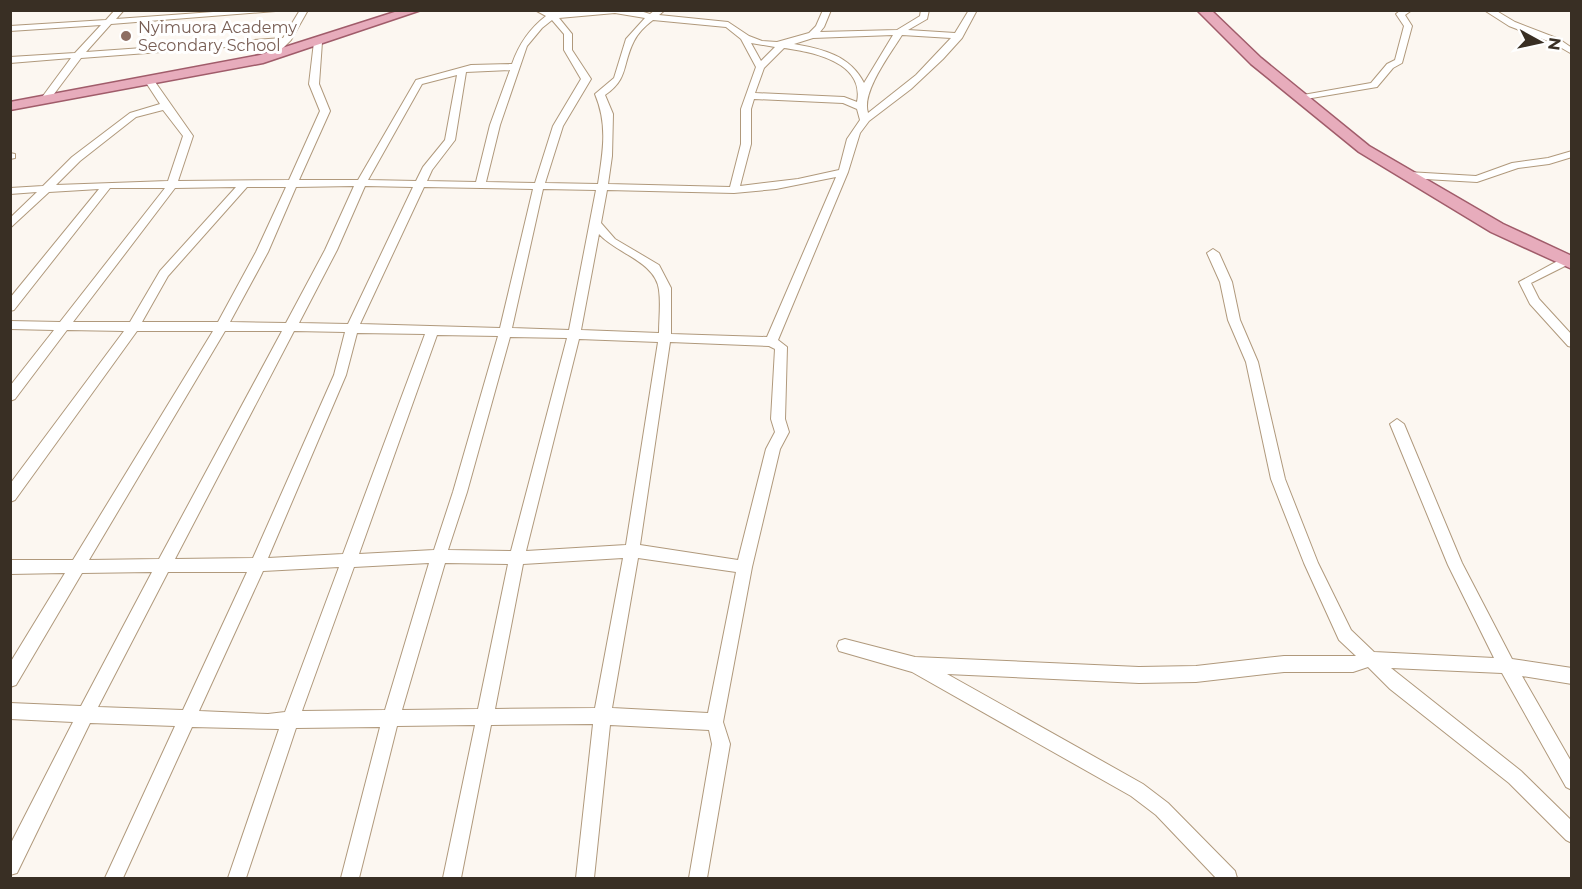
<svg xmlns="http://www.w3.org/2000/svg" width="1582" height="889" viewBox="0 0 1582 889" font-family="Montserrat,sans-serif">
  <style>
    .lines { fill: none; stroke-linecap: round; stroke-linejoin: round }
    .minor-casing { stroke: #b0997c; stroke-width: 2 }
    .primary-casing { stroke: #a05c6a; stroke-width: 3 }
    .minor { fill: #fff; fill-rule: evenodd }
    .primary { fill: #e7acbc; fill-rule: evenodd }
    .education-dot { fill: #8d6e63; stroke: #fff; stroke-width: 2 }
    .labels { text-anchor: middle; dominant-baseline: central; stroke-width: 6; stroke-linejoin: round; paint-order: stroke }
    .far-education-label { font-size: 16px; fill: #785e54; stroke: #fff; text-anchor: start }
  </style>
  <rect width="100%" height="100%" fill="#fcf7f1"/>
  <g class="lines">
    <defs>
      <path id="minor" d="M 115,10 L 124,10 L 116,19 L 241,10 L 288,10 L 111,24 L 86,52 L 283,38 L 300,10 L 308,10 L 291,40 L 282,49 L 278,46 L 279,43 L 81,58 L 48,102 L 42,102 L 40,100 L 71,58 L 10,63 L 10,57 L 75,53 L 101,25 L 10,31 L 10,26 L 106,20 Z
        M 535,10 L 551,12 L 562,10 L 561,12 L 637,10 L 650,14 L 655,10 L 665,10 L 659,15 L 728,22 L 749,36 L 762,41 L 777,42 L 809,33 L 816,26 L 823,10 L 831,10 L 824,27 L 820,32 L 897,30 L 920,16 L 921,10 L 929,10 L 927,19 L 908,30 L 955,33 L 969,10 L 977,10 L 962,38 L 943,59 L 911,89 L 869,121 L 860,133 L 848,172 L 778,340 L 787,347 L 785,419 L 789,432 L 780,449 L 752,567 L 723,722 L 730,744 L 707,878 L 689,878 L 712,744 L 709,730 L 610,725 L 594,878 L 576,878 L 593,724 L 491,725 L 461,878 L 443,878 L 475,725 L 397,726 L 359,878 L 341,878 L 380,727 L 296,728 L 246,878 L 228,878 L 279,729 L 192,727 L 123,878 L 105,878 L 175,726 L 90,723 L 17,873 L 10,875 L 10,845 L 73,722 L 10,719 L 10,703 L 81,706 L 152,572 L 82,573 L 16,685 L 10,687 L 10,663 L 65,573 L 10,574 L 10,560 L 73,560 L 213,331 L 137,331 L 15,500 L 10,502 L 10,484 L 124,331 L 67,330 L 15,399 L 10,401 L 10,386 L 54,330 L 10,329 L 10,321 L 60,322 L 165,188 L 110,188 L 14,310 L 10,311 L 10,298 L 99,189 L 49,192 L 10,228 L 10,218 L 37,192 L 10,194 L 10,188 L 43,186 L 72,157 L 130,113 L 160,104 L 145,81 L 150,78 L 153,79 L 193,136 L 178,181 L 289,180 L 320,111 L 309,84 L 314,42 L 318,39 L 322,42 L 319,84 L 330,111 L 299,180 L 358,180 L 416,80 L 471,65 L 512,64 C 519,44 529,29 546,16 ZM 615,13 L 645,18 L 626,39 L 614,78 L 595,94 C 608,125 603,151 598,184 L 545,183 L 563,126 L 591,79 L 572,50 L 572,34 L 559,18 ZM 552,20 L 564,34 L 564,50 L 581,79 L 553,126 L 535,183 L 486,182 L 500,125 L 527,46 L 542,28 ZM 653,20 L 726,27 L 741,39 L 756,67 L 741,109 L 741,144 L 730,187 L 608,184 L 612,156 L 613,114 L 605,95 C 629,79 622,64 634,41 C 638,33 645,26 653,20 ZM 893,35 L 864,83 C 850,55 822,49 794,44 L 813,38 ZM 902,35 L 951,38 L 916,75 L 868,113 C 861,92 891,53 902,35 ZM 751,43 L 775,47 L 761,61 ZM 784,48 C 813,52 865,62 857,102 L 844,97 L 755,93 L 764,68 ZM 510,70 L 490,125 L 476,182 L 427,181 L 432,170 L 455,140 L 466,72 ZM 457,75 L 445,140 L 423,167 L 416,181 L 368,180 L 422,84 ZM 754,99 L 843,103 L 857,109 L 860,120 L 847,139 L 839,170 L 798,179 L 740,186 L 751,144 L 751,109 ZM 163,110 L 183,136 L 168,181 L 56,185 L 80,161 L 136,117 ZM 836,177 L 767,337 L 671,334 L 671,288 L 659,265 L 615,239 L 601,223 L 607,190 L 734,193 L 776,189 ZM 354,186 L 325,250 L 286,323 L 230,322 L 268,252 L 296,187 ZM 365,186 L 413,187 L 348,324 L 299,323 L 337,250 ZM 236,187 L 160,271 L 130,322 L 73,322 L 175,188 ZM 247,187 L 286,187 L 256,252 L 218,322 L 142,322 L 168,276 ZM 424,187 L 533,189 L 500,328 L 360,324 ZM 543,189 L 596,190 L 569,330 L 512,328 ZM 599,234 C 616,253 656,262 659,290 C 661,304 659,319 659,333 L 581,330 ZM 225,331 L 282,331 L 159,559 L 89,560 ZM 294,331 L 345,332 L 334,375 L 253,558 L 175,559 ZM 357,333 L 425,334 L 343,554 L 268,558 L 346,375 ZM 437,335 L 498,336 L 453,492 L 434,550 L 359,554 ZM 510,337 L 567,338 L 511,551 L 448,550 L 467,492 ZM 579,339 L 658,342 L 626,545 L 526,551 ZM 670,342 L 769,346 L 775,349 L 771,419 L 775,432 L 766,449 L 738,560 L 640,545 ZM 623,558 L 595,708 L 495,709 L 523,564 ZM 638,558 L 736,572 L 708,713 L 612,708 ZM 429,563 L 385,710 L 302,711 L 354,567 ZM 445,563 L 508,564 L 478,709 L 402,710 ZM 339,567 L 285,712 L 268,714 L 199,711 L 263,571 ZM 168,572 L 247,572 L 183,710 L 98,707 Z
        M 1401,10 L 1412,10 L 1405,15 L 1412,26 L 1402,63 L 1393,68 L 1377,87 L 1300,100 L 1298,98 L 1303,95 L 1371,83 L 1387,64 L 1395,60 L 1404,26 L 1396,14 Z
        M 1484,10 L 1495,10 L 1515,22 L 1559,39 L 1572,48 L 1572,54 L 1553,43 L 1509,26 Z
        M 1572,151 L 1572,157 L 1549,164 L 1518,168 L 1477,182 L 1408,178 L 1403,175 L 1408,172 L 1476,176 L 1512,163 L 1548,158 Z
        M 10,153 L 15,154 L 15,158 L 10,159 Z
        M 1213,249 L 1219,253 L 1232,282 L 1240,320 L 1258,362 L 1285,479 L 1318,563 L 1351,630 L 1374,652 L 1494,658 L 1448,565 L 1390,424 L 1397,419 L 1404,424 L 1462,563 L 1512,659 L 1572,668 L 1572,684 L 1522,676 L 1572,763 L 1572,790 L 1566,787 L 1502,673 L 1391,668 L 1521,771 L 1572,821 L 1572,843 L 1566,840 L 1509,783 L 1390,689 L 1368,667 L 1353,672 L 1284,672 L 1196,682 L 1139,683 L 947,674 L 1143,784 L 1168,803 L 1235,871 L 1237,878 L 1216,878 L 1156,815 L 1131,796 L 912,672 L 839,651 L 837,646 L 839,641 L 845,639 L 915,657 L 1139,667 L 1196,666 L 1284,656 L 1356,656 L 1339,640 L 1304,563 L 1271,479 L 1246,362 L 1228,320 L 1220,282 L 1207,253 Z
        M 1565,257 L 1569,258 L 1569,264 L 1531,283 L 1539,299 L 1572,335 L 1572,347 L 1568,346 L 1530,304 L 1519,282 Z"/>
      <path id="primary" d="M 401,10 L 421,10 L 263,63 L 10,110 L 10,102 L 260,55 Z
        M 1197,10 L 1211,10 L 1261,58 L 1369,146 L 1503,224 L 1572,256 L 1572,269 L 1491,232 L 1359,152 L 1251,64 Z"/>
    </defs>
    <use href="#minor" class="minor-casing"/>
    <use href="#primary" class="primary-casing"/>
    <use href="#minor" class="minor"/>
    <use href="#primary" class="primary"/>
  </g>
  <circle class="education-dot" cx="126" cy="36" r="6"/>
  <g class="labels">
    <g class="far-education-label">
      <text x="138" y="27">Nyimuora Academy<tspan x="138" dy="18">Secondary School</tspan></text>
    </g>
  </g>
  <rect width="1582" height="889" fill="none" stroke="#392f24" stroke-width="24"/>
  <g transform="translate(1540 42) rotate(98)" stroke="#ffffff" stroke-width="4.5" paint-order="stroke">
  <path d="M0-4.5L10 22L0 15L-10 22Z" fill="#392f24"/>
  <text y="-9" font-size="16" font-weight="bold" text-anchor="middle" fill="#392f24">N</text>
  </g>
</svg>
